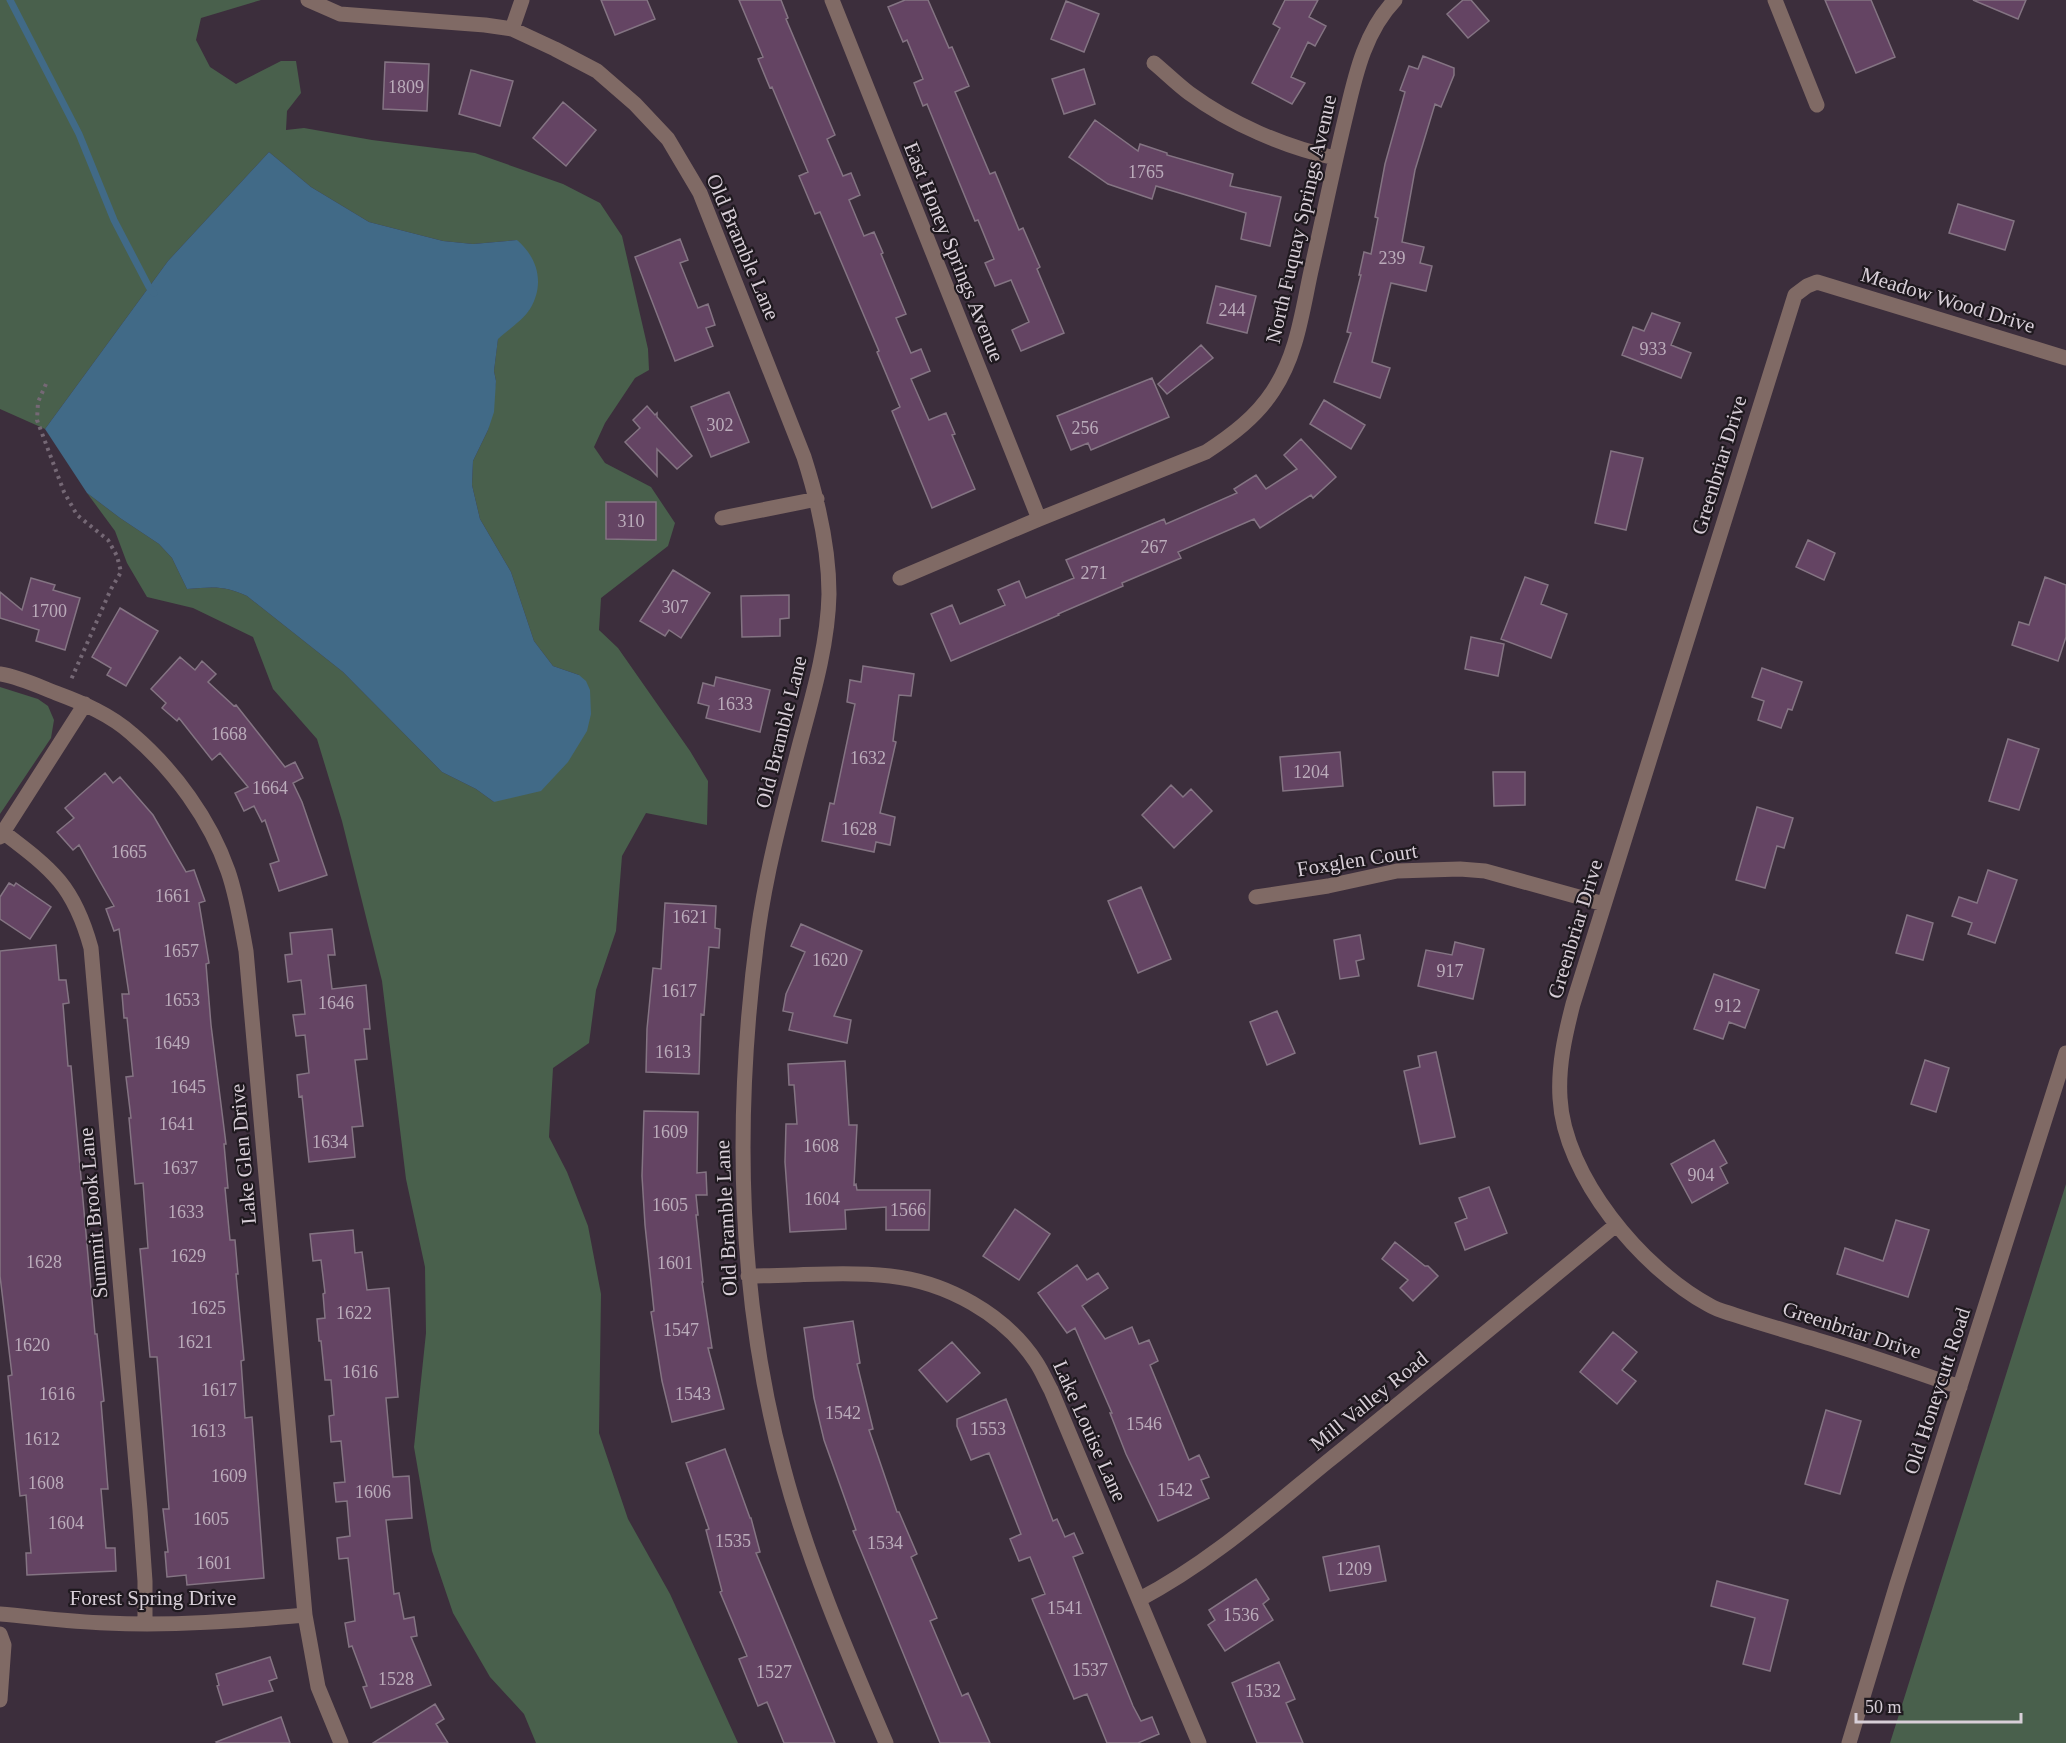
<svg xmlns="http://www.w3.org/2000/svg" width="2066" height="1743" viewBox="0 0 2066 1743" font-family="'Times New Roman',serif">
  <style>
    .green { fill: #49604c }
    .water { fill: #416a87 }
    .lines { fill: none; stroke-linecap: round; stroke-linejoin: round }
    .stream { stroke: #416a87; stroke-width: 7 }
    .building { fill: #644463; stroke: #847483; stroke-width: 1.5 }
    .path { stroke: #756875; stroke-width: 4; stroke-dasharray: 3 4.5; stroke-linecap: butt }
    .minor { stroke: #806a65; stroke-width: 15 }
    .labels { text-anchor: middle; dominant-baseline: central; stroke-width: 4.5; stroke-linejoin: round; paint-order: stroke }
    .number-label { font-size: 18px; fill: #bbacbb }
    .street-label { font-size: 21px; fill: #d8cfd8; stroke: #1f191f }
  </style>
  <rect width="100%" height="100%" fill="#3c2e3c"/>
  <path class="green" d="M 0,0 L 261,0 L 201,18 L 196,40 L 210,67 L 236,84 L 281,61 L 296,61 L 301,93 L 287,111 L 286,130 L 304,128 L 372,140 L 475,153 L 563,184 L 600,203 L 622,236 L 648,349 L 649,370 L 635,378 L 605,423 L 594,447 L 605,463 L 651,487 L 675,523 L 668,546 L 601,598 L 599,630 L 618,648 L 690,751 L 708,781 L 707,825 L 646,813 L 622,856 L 616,931 L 596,990 L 589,1043 L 553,1068 L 549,1137 L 567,1172 L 588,1226 L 601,1294 L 599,1433 L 628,1519 L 670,1594 L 738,1743 L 536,1743 L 524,1714 L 490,1677 L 453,1613 L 432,1551 L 414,1447 L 426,1333 L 425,1267 L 406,1179 L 382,981 L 342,821 L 317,739 L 273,689 L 253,637 L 193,608 L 147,597 L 127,563 L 115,531 L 87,493 L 120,518 L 159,544 L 172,558 L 187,589 C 212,587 224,585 247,596 L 343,672 L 442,772 L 476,789 L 494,802 L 579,675 L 553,666 L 534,641 L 511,572 L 480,519 L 472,485 L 473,461 L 488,430 L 496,381 L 494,371 L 498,338 L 529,310 L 517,240 L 473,244 L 443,241 L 369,222 L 311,187 L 269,152 L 168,261 L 45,429 L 0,409 Z
    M 0,687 L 38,699 L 48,706 L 54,720 L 51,738 L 0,814 Z
    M 2066,1184 L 2066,1743 L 1890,1743 Z"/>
  <path class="water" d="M 269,152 L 311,187 L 369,222 L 443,241 L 473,244 L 517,240 C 538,258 545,284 530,309 C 523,320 508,330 498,339 L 494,371 L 496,381 L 494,412 L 488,430 L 473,461 L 472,485 L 480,519 L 511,572 L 534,641 L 553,666 L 579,675 L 586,681 L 590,690 L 591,714 L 587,731 L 568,762 L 541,791 L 494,802 L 476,789 L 442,772 L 343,672 L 247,596 C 224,585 212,587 187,589 L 172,558 L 159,544 L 120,518 L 87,493 L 45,429 L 168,261 Z"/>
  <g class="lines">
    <path class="stream" d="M 10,0 L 79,134 L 114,220 L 149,287 L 154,293"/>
  </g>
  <path class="building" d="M 601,0 L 647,0 L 655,19 L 615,35 Z
    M 739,0 L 781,0 L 788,18 L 786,19 L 835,135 L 827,139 L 843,176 L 851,173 L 860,195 L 849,200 L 864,236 L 874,232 L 883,253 L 881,254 L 906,314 L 896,318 L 911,353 L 921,349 L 930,371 L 911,379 L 929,420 L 946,413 L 955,434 L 952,435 L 975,489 L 932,508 L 892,411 L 900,407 L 877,352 L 879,351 L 820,212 L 815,214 L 799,176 L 808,172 L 772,87 L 770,88 L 758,59 L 763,57 Z
    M 905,0 L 928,0 L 949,48 L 952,47 L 969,86 L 955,92 L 990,174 L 995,172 L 1019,230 L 1023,228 L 1040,267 L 1037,269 L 1064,333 L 1021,351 L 1012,330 L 1029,322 L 1011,280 L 995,286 L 985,263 L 994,259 L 978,220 L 975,221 L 927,104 L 923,106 L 914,83 L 923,79 L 907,40 L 903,42 L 888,7 Z
    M 1285,0 L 1318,0 L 1309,17 L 1326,26 L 1315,46 L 1308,42 L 1291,77 L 1305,83 L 1292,104 L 1252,83 L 1280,28 L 1273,24 Z
    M 1463,0 L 1471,0 L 1489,21 L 1468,38 L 1447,14 Z
    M 1825,0 L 1871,0 L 1895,57 L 1856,73 Z
    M 1973,0 L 2026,0 L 2018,19 Z
    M 1066,1 L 1099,14 L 1084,52 L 1051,39 Z
    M 1423,56 L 1454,68 L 1454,75 L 1441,107 L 1435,104 L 1415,170 L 1402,242 L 1424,247 L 1420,263 L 1432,266 L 1426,291 L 1391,283 L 1372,362 L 1390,368 L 1380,398 L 1334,382 L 1351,333 L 1347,332 L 1361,275 L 1359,275 L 1364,252 L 1371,254 L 1378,218 L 1375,217 L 1385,164 L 1405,92 L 1400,90 L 1409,66 L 1418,69 Z
    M 385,62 L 429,64 L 427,111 L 383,109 Z
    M 1084,69 L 1095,104 L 1064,114 L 1052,79 Z
    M 471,70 L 513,81 L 500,126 L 459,114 Z
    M 563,102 L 596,130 L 566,166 L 533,138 Z
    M 1095,120 L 1138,151 L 1140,144 L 1167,153 L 1167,155 L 1233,174 L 1230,186 L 1281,197 L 1270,246 L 1241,239 L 1246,213 L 1156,186 L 1152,199 L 1108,184 L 1069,157 Z
    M 1958,204 L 2014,221 L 2005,250 L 1949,233 Z
    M 680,239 L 688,260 L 680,263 L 698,308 L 708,304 L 715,325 L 706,328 L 713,346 L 675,361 L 635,257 Z
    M 1216,286 L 1256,296 L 1247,333 L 1207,323 Z
    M 1652,313 L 1680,323 L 1671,345 L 1691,353 L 1681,378 L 1622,355 L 1633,327 L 1644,331 Z
    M 1201,345 L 1213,358 L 1167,394 L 1158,384 Z
    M 1152,378 L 1169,417 L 1091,450 L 1088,443 L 1071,450 L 1057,416 Z
    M 729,392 L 749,442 L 711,457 L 691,407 Z
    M 1324,400 L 1365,425 L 1351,449 L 1310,424 Z
    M 647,406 L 655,415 L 657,413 L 657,417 L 692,456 L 677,469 L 657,449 L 657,476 L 625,442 L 640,428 L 633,420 Z
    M 1301,439 L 1336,477 L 1313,498 L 1311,495 L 1260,528 L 1254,519 L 1178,552 L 1181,558 L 1122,583 L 1123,586 L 1058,614 L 1059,615 L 951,661 L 931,614 L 952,605 L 960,624 L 1005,605 L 998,590 L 1019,581 L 1026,598 L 1074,578 L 1066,560 L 1164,519 L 1166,524 L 1237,493 L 1234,489 L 1256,475 L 1266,489 L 1297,469 L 1284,455 Z
    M 1611,451 L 1643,458 L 1626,530 L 1595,523 Z
    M 606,502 L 656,502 L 656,540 L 606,539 Z
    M 1808,540 L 1835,553 L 1824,580 L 1796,567 Z
    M 673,570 L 710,593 L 681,638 L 669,630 L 665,636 L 640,621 Z
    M 1525,577 L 1548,585 L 1541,604 L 1567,614 L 1551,658 L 1501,639 Z
    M 2045,577 L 2066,585 L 2066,637 L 2058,661 L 2012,645 L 2019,622 L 2029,625 Z
    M 31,578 L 55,585 L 53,590 L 80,598 L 65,650 L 36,641 L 39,630 L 0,618 L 0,592 L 22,610 Z
    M 789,595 L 789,618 L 780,619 L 780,636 L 742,637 L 741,596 Z
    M 120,608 L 158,631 L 126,686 L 107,675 L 111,668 L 92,657 Z
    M 1471,637 L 1504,644 L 1498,676 L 1465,669 Z
    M 180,657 L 195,670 L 202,661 L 216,674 L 208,682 L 234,706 L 236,705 L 285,767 L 295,762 L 303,778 L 293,783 L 302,802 L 327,875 L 279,891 L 270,864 L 279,861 L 265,820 L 262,822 L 254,806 L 244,811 L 235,793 L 248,787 L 220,753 L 212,760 L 179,718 L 177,721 L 162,708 L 166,703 L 151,689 Z
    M 863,666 L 914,674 L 911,696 L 899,695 L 893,741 L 896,742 L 880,813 L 895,817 L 890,845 L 876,842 L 874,852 L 822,841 L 830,803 L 834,804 L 855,704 L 847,702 L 850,680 L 861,682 Z
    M 1762,668 L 1802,682 L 1792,710 L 1788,709 L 1781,728 L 1758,720 L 1764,701 L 1752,697 Z
    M 716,677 L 770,690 L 760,732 L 706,718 L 709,706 L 698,703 L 703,683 L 714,686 Z
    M 2008,739 L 2039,749 L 2019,810 L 1989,801 Z
    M 1340,752 L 1343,786 L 1283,791 L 1280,757 Z
    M 1493,772 L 1525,772 L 1525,805 L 1494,806 Z
    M 105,773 L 113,783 L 120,777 L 153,815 L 186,872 L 194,870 L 205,901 L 199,903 L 209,963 L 206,964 L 211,1025 L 226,1144 L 224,1144 L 228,1188 L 225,1188 L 230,1240 L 235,1240 L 238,1274 L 236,1274 L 244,1360 L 241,1361 L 245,1418 L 252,1417 L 264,1578 L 187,1585 L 186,1575 L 167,1577 L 165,1552 L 168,1552 L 163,1509 L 169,1509 L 157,1357 L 150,1357 L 140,1249 L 148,1248 L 143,1183 L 135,1184 L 129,1118 L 131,1118 L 126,1077 L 133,1076 L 127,1018 L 124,1018 L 122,994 L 129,994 L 119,929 L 114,931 L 106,909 L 114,906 L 79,845 L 73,850 L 57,832 L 74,818 L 65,808 Z
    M 1171,785 L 1183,797 L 1191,789 L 1212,811 L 1174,848 L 1142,815 Z
    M 1757,807 L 1793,818 L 1784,848 L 1777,846 L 1765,888 L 1736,880 Z
    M 1988,870 L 2017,880 L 1995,943 L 1968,934 L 1972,923 L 1952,916 L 1959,897 L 1977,903 Z
    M 9,883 L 14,886 L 16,883 L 51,907 L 30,939 L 0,919 L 0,897 Z
    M 1141,887 L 1171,959 L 1138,973 L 1108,901 Z
    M 665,903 L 716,906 L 715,928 L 720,929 L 719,948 L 709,947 L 704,1015 L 701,1014 L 699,1074 L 646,1072 L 647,1029 L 653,968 L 661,969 Z
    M 1907,915 L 1933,923 L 1923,960 L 1896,953 Z
    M 801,924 L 862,951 L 834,1016 L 851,1020 L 847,1043 L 789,1030 L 793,1013 L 783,1011 L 786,994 L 805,952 L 791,946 Z
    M 332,929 L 335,955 L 328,955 L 332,989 L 366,985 L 370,1029 L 364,1029 L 367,1059 L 355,1060 L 363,1126 L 352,1127 L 355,1157 L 309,1162 L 302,1096 L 299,1097 L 297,1075 L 309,1073 L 305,1035 L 296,1036 L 293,1015 L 305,1014 L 301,980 L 288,982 L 285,955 L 292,954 L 290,933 Z
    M 1360,935 L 1364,959 L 1356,961 L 1359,976 L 1340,979 L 1334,940 Z
    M 1455,942 L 1484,949 L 1473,999 L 1418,986 L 1426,950 L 1452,955 Z
    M 56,945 L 59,980 L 66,980 L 69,1003 L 63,1004 L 68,1066 L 71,1066 L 95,1334 L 97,1334 L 104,1401 L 101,1402 L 108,1489 L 101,1489 L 106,1548 L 115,1548 L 116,1571 L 27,1575 L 26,1553 L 31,1553 L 26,1495 L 20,1496 L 8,1376 L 12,1375 L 0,1276 L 0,951 Z
    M 1714,974 L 1759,990 L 1745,1028 L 1729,1022 L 1723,1039 L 1694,1029 Z
    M 1277,1011 L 1295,1053 L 1267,1065 L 1250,1022 Z
    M 1436,1052 L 1455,1137 L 1420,1144 L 1404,1071 L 1420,1067 L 1418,1056 Z
    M 1925,1060 L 1949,1068 L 1936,1112 L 1911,1104 Z
    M 845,1061 L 849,1125 L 857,1125 L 854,1185 L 856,1184 L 857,1190 L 930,1190 L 929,1230 L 886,1230 L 886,1207 L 845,1210 L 846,1229 L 790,1232 L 785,1162 L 786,1124 L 797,1124 L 794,1085 L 789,1085 L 788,1064 Z
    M 644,1111 L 698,1112 L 697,1173 L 706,1172 L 707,1195 L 696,1195 L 698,1215 L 696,1215 L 703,1282 L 702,1282 L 712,1348 L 708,1348 L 724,1409 L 672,1422 L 662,1381 L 651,1312 L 654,1311 L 645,1225 L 642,1176 Z
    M 1714,1140 L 1727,1163 L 1720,1167 L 1728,1183 L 1692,1203 L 1671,1164 Z
    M 1489,1187 L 1507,1233 L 1465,1250 L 1455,1223 L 1467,1218 L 1459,1198 Z
    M 1015,1209 L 1050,1234 L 1019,1280 L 983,1256 Z
    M 1896,1220 L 1929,1230 L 1908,1297 L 1837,1274 L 1845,1248 L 1883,1261 Z
    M 353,1230 L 355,1253 L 362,1252 L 367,1290 L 389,1288 L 398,1397 L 386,1398 L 393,1477 L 409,1476 L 412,1518 L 386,1520 L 394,1594 L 399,1593 L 404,1619 L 414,1617 L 417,1636 L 411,1637 L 431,1685 L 371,1708 L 363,1687 L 367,1686 L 352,1646 L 349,1647 L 345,1623 L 355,1621 L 348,1558 L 339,1559 L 337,1538 L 350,1536 L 347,1501 L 336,1502 L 334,1483 L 345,1482 L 341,1441 L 331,1442 L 329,1416 L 334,1415 L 331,1380 L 325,1380 L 321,1341 L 319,1341 L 317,1319 L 325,1318 L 323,1294 L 325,1293 L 321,1260 L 313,1261 L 310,1234 Z
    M 1395,1242 L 1425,1266 L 1428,1266 L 1438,1276 L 1413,1301 L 1400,1288 L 1408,1280 L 1382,1259 Z
    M 1077,1265 L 1087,1280 L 1098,1273 L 1108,1288 L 1082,1306 L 1105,1339 L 1132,1327 L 1139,1344 L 1149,1340 L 1158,1361 L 1150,1365 L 1189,1460 L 1199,1455 L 1209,1477 L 1201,1480 L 1209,1498 L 1158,1521 L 1126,1454 L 1110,1413 L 1112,1413 L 1075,1328 L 1067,1333 L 1038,1293 Z
    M 853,1321 L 860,1363 L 857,1364 L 873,1429 L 869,1430 L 897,1512 L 899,1512 L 917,1554 L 911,1557 L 937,1618 L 930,1621 L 962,1696 L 968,1693 L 990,1743 L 940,1743 L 853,1531 L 856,1530 L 824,1440 L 814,1398 L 804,1328 Z
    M 1613,1332 L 1637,1352 L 1622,1370 L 1636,1381 L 1617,1404 L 1580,1372 Z
    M 952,1342 L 980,1373 L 947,1402 L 919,1370 Z
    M 1006,1399 L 1053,1521 L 1057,1519 L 1065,1537 L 1074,1533 L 1083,1553 L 1073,1557 L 1133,1706 L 1141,1721 L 1152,1717 L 1159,1734 L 1138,1743 L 1107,1743 L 1087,1694 L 1074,1699 L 1032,1599 L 1045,1594 L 1030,1557 L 1019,1561 L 1010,1539 L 1021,1534 L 989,1453 L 971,1460 L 957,1426 L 957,1419 Z
    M 1826,1410 L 1861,1421 L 1840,1494 L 1805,1484 Z
    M 725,1449 L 750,1518 L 751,1518 L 760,1552 L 756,1553 L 835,1743 L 784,1743 L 767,1702 L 758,1706 L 739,1659 L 747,1656 L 720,1592 L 722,1591 L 706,1530 L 709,1529 L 686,1463 Z
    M 1379,1546 L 1386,1581 L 1330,1591 L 1323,1557 Z
    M 1256,1579 L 1269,1599 L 1263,1604 L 1273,1620 L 1225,1651 L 1208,1625 L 1215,1620 L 1209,1610 Z
    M 1717,1581 L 1788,1600 L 1770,1671 L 1743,1664 L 1755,1618 L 1711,1606 Z
    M 270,1657 L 277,1678 L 269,1681 L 273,1691 L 223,1705 L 217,1686 L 219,1685 L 216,1674 Z
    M 1279,1662 L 1295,1699 L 1286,1703 L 1303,1743 L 1257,1743 L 1232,1683 Z
    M 435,1704 L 444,1719 L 436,1724 L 448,1743 L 373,1743 Z
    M 281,1717 L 290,1743 L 217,1743 L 216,1742 Z"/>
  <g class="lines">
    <path class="path" d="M 46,384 L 38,402 L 37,420 L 64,492 L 77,515 L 108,540 L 117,556 L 121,572 L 111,589 L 70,682"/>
    <path class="minor" d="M 308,0 L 340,14 L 485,25 L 512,29 L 555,49 L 597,71 L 635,104 L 668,139 L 700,193 L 804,457 C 818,501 829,547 829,594 C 828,644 813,695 800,743 C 784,805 767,867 758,931 C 734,1111 736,1294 784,1470 C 809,1564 848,1654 886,1743
      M 832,0 L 1039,519
      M 1775,0 L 1817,105
      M 512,29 L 522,0
      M 1154,63 C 1166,73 1177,84 1189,93 C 1231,124 1285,147 1335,158
      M 722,518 L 817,499
      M 900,578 L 1039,519 L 1206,452 C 1232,435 1256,417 1273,391 C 1297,355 1302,312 1311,271 C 1323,218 1334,164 1347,111 C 1356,72 1366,30 1395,0
      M 0,674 C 19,677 38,686 56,693 C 83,703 111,715 132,734 C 174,770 210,819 228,871 C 237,897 241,924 246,951 L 305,1615 L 318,1687 L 341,1743
      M 3,832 C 53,870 74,886 91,948 L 140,1510 L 145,1581 L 145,1624
      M 0,837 L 85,704
      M 1256,897 L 1328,886 L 1397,871 L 1460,869 L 1485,871 L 1604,904
      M 748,1276 C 796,1276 843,1271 890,1276 C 946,1282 1005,1314 1036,1362 C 1042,1371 1046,1381 1051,1390 L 1199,1743
      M 1960,1387 C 1913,1371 1865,1354 1817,1340 C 1790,1332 1762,1324 1735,1315 C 1726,1312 1717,1310 1709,1305 C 1642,1269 1564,1176 1560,1098 C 1558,1066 1565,1035 1573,1004 L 1795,295 L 1807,286 L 1817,282 L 2066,358
      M 1140,1599 C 1209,1563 1267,1511 1327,1462 C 1424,1384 1520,1304 1616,1225
      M 0,1614 C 35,1617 71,1622 106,1623 C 173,1626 239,1621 305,1615
      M 0,1634 L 4,1645 L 0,1700
      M 1849,1743 L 1897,1584 L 2066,1053"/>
  </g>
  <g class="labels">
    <g class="number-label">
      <text x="406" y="87">1809</text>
      <text x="1146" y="172">1765</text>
      <text x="1392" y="258">239</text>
      <text x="1232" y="310">244</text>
      <text x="1653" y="349">933</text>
      <text x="720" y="425">302</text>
      <text x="1085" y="428">256</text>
      <text x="631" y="521">310</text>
      <text x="1154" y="547">267</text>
      <text x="1094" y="573">271</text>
      <text x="675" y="607">307</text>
      <text x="49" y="611">1700</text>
      <text x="735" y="704">1633</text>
      <text x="229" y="734">1668</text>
      <text x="868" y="758">1632</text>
      <text x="1311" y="772">1204</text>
      <text x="270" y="788">1664</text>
      <text x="859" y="829">1628</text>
      <text x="129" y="852">1665</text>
      <text x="173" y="896">1661</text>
      <text x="690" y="917">1621</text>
      <text x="181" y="951">1657</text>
      <text x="830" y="960">1620</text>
      <text x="1450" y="971">917</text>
      <text x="679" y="991">1617</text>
      <text x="182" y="1000">1653</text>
      <text x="336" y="1003">1646</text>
      <text x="1728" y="1006">912</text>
      <text x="172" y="1043">1649</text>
      <text x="673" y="1052">1613</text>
      <text x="188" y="1087">1645</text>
      <text x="177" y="1124">1641</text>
      <text x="670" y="1132">1609</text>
      <text x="330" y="1142">1634</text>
      <text x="821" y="1146">1608</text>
      <text x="180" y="1168">1637</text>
      <text x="1701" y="1175">904</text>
      <text x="822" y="1199">1604</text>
      <text x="670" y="1205">1605</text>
      <text x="908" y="1210">1566</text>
      <text x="186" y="1212">1633</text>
      <text x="188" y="1256">1629</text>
      <text x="44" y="1262">1628</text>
      <text x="675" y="1263">1601</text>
      <text x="208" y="1308">1625</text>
      <text x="354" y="1313">1622</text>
      <text x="681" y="1330">1547</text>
      <text x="195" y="1342">1621</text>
      <text x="32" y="1345">1620</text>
      <text x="360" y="1372">1616</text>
      <text x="219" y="1390">1617</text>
      <text x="57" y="1394">1616</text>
      <text x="693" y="1394">1543</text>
      <text x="843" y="1413">1542</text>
      <text x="1144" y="1424">1546</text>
      <text x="988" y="1429">1553</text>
      <text x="208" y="1431">1613</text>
      <text x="42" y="1439">1612</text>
      <text x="229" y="1476">1609</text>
      <text x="46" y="1483">1608</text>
      <text x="1175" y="1490">1542</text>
      <text x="373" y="1492">1606</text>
      <text x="211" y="1519">1605</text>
      <text x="66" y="1523">1604</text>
      <text x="733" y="1541">1535</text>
      <text x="885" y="1543">1534</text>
      <text x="214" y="1563">1601</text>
      <text x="1354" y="1569">1209</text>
      <text x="1065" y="1608">1541</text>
      <text x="1241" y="1615">1536</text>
      <text x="1090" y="1670">1537</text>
      <text x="774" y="1672">1527</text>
      <text x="396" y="1679">1528</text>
      <text x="1263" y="1691">1532</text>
    </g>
    <g class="street-label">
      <text transform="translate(1301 219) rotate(-77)">North Fuquay Springs Avenue</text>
      <text transform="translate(743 247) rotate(67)">Old Bramble Lane</text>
      <text transform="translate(954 252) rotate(68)">East Honey Springs Avenue</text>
      <text transform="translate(1948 300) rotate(17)">Meadow Wood Drive</text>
      <text transform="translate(1719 465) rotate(-73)">Greenbriar Drive</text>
      <text transform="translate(781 732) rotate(-76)">Old Bramble Lane</text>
      <text transform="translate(1357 860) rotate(-9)">Foxglen Court</text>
      <text transform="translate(1575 929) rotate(-73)">Greenbriar Drive</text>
      <text transform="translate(243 1154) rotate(-95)">Lake Glen Drive</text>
      <text transform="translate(93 1213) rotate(-95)">Summit Brook Lane</text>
      <text transform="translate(726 1218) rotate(-93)">Old Bramble Lane</text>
      <text transform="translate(1852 1330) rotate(18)">Greenbriar Drive</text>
      <text transform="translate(1937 1391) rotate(-72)">Old Honeycutt Road</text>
      <text transform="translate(1369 1401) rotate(-39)">Mill Valley Road</text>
      <text transform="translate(1090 1431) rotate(66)">Lake Louise Lane</text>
      <text x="153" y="1598">Forest Spring Drive</text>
    </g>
  </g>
  <path d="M1856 1713v9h165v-9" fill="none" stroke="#d8cfd8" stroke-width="3"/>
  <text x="1865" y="1713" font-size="18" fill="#d8cfd8" stroke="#1f191f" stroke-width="4.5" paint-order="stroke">50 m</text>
</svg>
